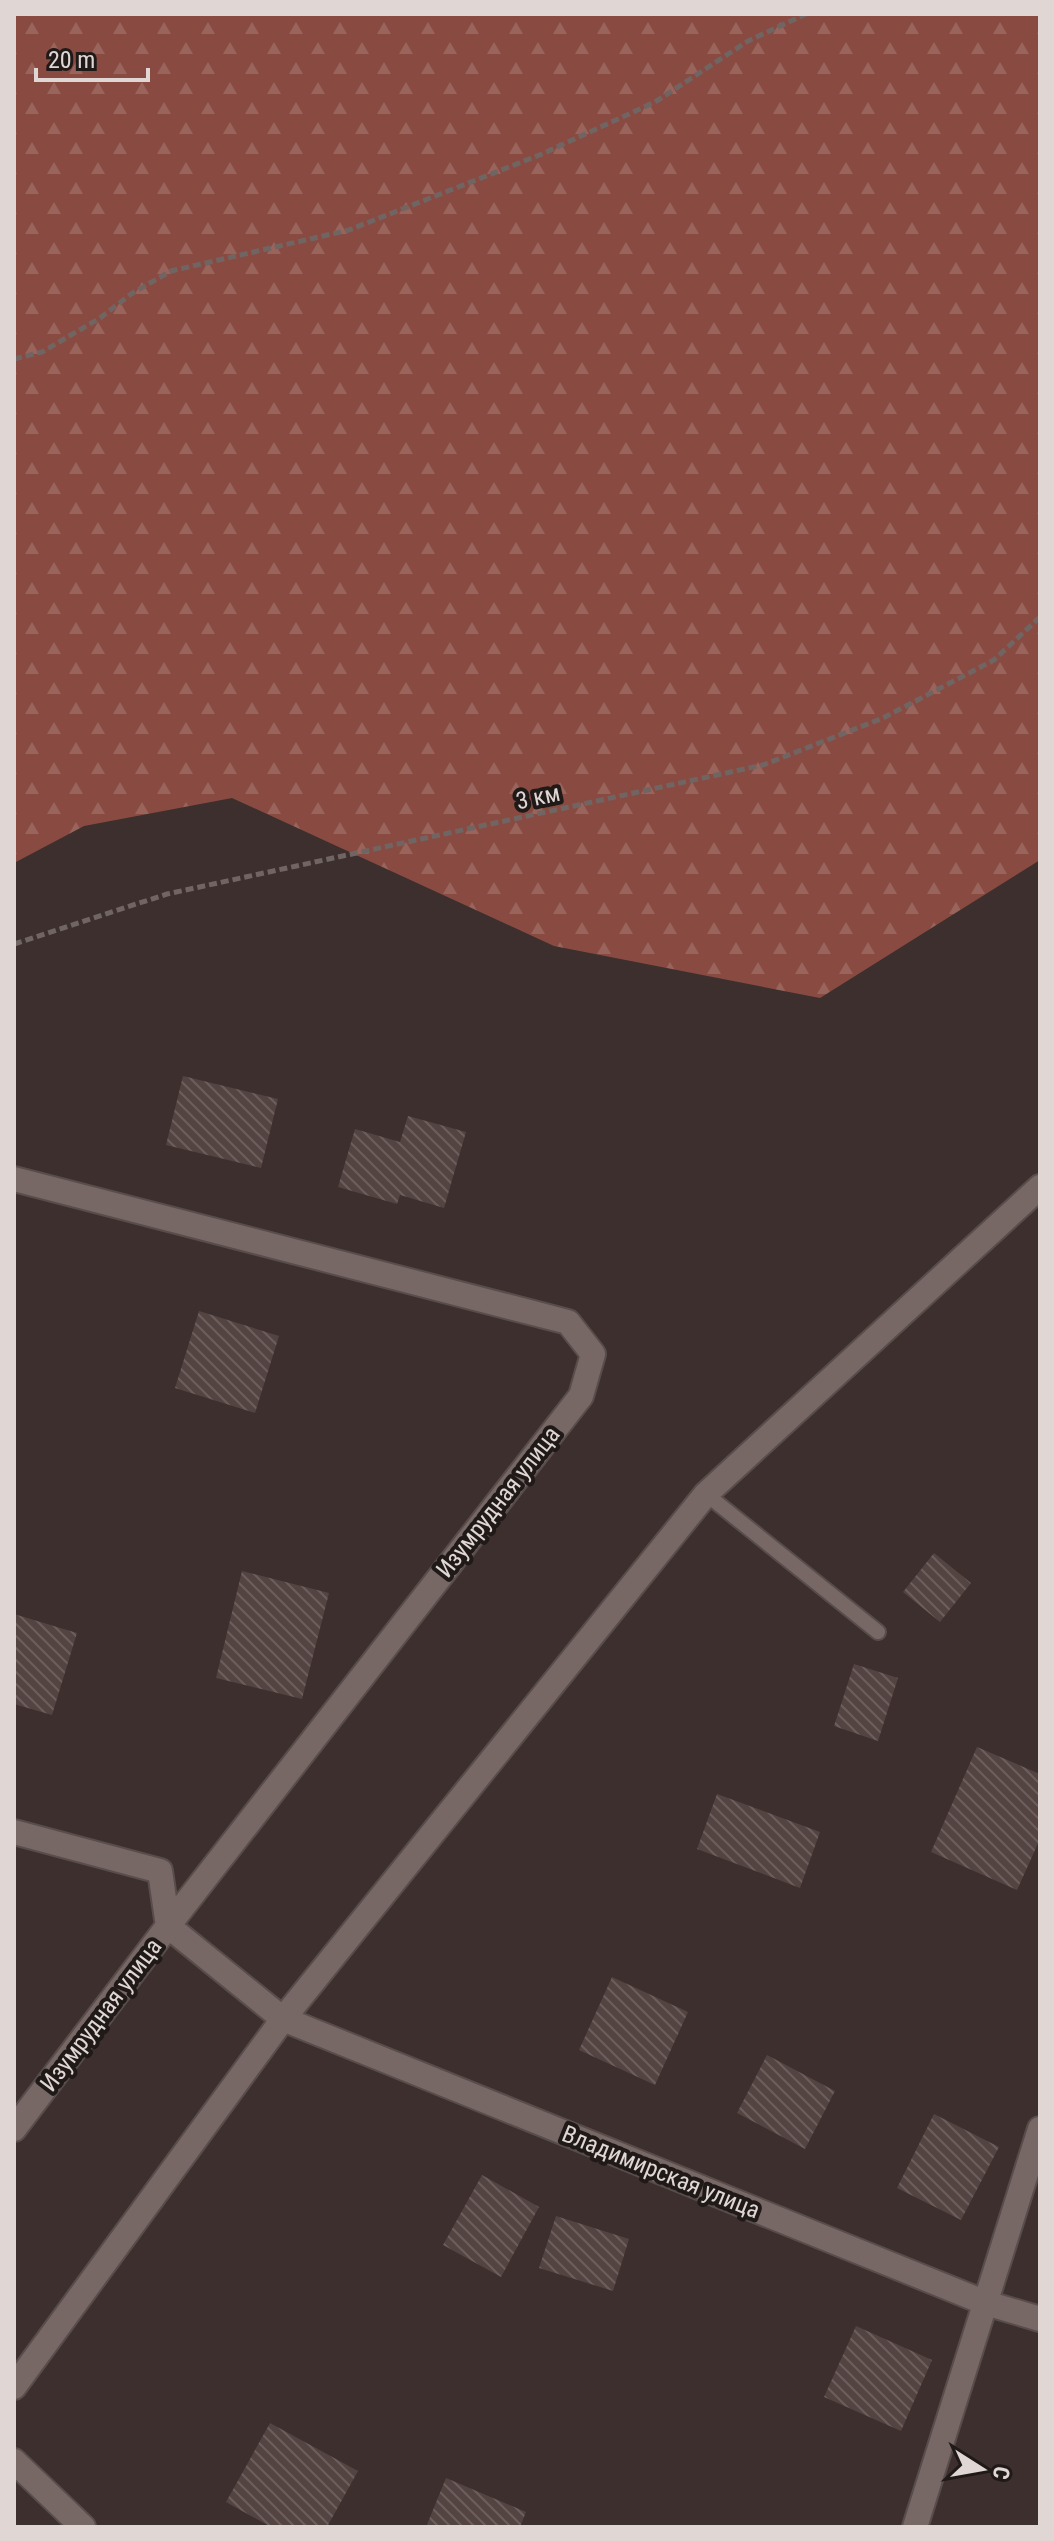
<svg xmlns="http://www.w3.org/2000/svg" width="1054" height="2541" viewBox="0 0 1054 2541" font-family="'Roboto Condensed',sans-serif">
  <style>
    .forest { fill: url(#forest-firs) }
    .building { fill: url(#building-back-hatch) }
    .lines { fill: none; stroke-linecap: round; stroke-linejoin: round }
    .lane-casing { stroke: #584d4b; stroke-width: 18 }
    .street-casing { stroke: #584d4b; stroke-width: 28 }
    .secondary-casing { stroke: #584d4b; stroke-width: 28 }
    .path { stroke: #716563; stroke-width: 5; stroke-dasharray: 8 4; stroke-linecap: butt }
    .lane { stroke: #776865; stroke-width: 14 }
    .street { stroke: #776865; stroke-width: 24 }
    .secondary { stroke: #776865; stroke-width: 24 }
    .labels { text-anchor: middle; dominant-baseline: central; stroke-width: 8; stroke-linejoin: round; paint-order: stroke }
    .street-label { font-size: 24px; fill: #e0d7d5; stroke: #1f1918 }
  </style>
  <defs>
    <pattern id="forest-firs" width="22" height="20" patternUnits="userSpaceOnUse" patternTransform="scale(2)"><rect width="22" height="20" fill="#894b41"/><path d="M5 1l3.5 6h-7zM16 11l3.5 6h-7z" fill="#99645c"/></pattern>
    <pattern id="building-back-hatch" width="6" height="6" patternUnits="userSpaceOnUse" patternTransform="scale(2)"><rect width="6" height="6" fill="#534442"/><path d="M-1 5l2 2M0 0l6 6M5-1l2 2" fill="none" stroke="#6b5e5c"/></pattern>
  </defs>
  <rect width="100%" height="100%" fill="#3d2f2d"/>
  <path class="forest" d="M 14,14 L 1040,14 L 1040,860 L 820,998 L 554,946 L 232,798 L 84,826 L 14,863 Z"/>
  <path class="building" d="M 183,1076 L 278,1099 L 261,1168 L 166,1145 Z
    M 408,1116 L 466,1132 L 444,1208 L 400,1195 L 397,1204 L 338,1187 L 355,1129 L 400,1142 Z
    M 199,1311 L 279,1336 L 255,1413 L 175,1388 Z
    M 934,1553 L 971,1583 L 940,1622 L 903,1592 Z
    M 242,1571 L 329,1593 L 302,1699 L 216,1678 Z
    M 14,1614 L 77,1633 L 52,1715 L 14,1704 Z
    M 854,1664 L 898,1678 L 878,1741 L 834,1726 Z
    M 977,1747 L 1040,1774 L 1040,1839 L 1017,1890 L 931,1852 Z
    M 717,1794 L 820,1832 L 800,1888 L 697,1849 Z
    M 612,1977 L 688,2012 L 655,2085 L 579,2050 Z
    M 767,2055 L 835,2091 L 805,2149 L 737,2113 Z
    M 934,2114 L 999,2147 L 961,2220 L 897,2188 Z
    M 482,2175 L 539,2207 L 501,2277 L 443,2245 Z
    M 556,2216 L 629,2239 L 613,2291 L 539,2268 Z
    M 856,2326 L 932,2360 L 901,2431 L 824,2397 Z
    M 270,2423 L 358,2471 L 327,2527 L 271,2527 L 226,2502 Z
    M 446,2478 L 526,2512 L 520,2527 L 426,2527 Z"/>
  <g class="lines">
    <defs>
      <path id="lane" d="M 706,1494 L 878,1632"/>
      <path id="street" d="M 14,1179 L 568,1322 L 593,1354 L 581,1396 L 168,1926 L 14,2129
        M 14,1832 L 160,1871 L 168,1926 L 283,2019 L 986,2303 L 1040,2319
        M 14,2461 L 83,2527
        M 915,2527 L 1040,2129"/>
      <path id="secondary" d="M 14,2387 L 283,2019 L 706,1494 L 1040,1187"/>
    </defs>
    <use href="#lane" class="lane-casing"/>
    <use href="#street" class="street-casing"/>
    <use href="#secondary" class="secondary-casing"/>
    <path class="path" d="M 14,359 L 42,352 L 100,318 L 131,294 L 171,271 L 349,230 L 542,154 L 655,102 L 748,41 L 806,14
      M 14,944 L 167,894 L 763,765 L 883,718 L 994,660 L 1040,617"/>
    <use href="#lane" class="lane"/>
    <use href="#street" class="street"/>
    <use href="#secondary" class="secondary"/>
  </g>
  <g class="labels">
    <g class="street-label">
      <text transform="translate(538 797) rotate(-12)">3 км</text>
      <text transform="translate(498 1502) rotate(-52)">Изумрудная улица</text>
      <text transform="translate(101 2015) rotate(-53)">Изумрудная улица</text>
      <text transform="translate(661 2172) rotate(22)">Владимирская улица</text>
    </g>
  </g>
  <rect width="1054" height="2541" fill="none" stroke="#e0d7d5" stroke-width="32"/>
  <g transform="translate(982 2469) rotate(101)" stroke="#1f1918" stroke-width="6" paint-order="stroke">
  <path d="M0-6L14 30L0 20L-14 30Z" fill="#e0d7d5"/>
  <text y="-12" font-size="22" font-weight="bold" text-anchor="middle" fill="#e0d7d5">С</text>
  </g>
  <path d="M36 68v12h112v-12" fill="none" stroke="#e0d7d5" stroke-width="4"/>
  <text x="48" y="68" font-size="24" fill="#e0d7d5" stroke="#1f1918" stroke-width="6" paint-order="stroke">20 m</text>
</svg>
